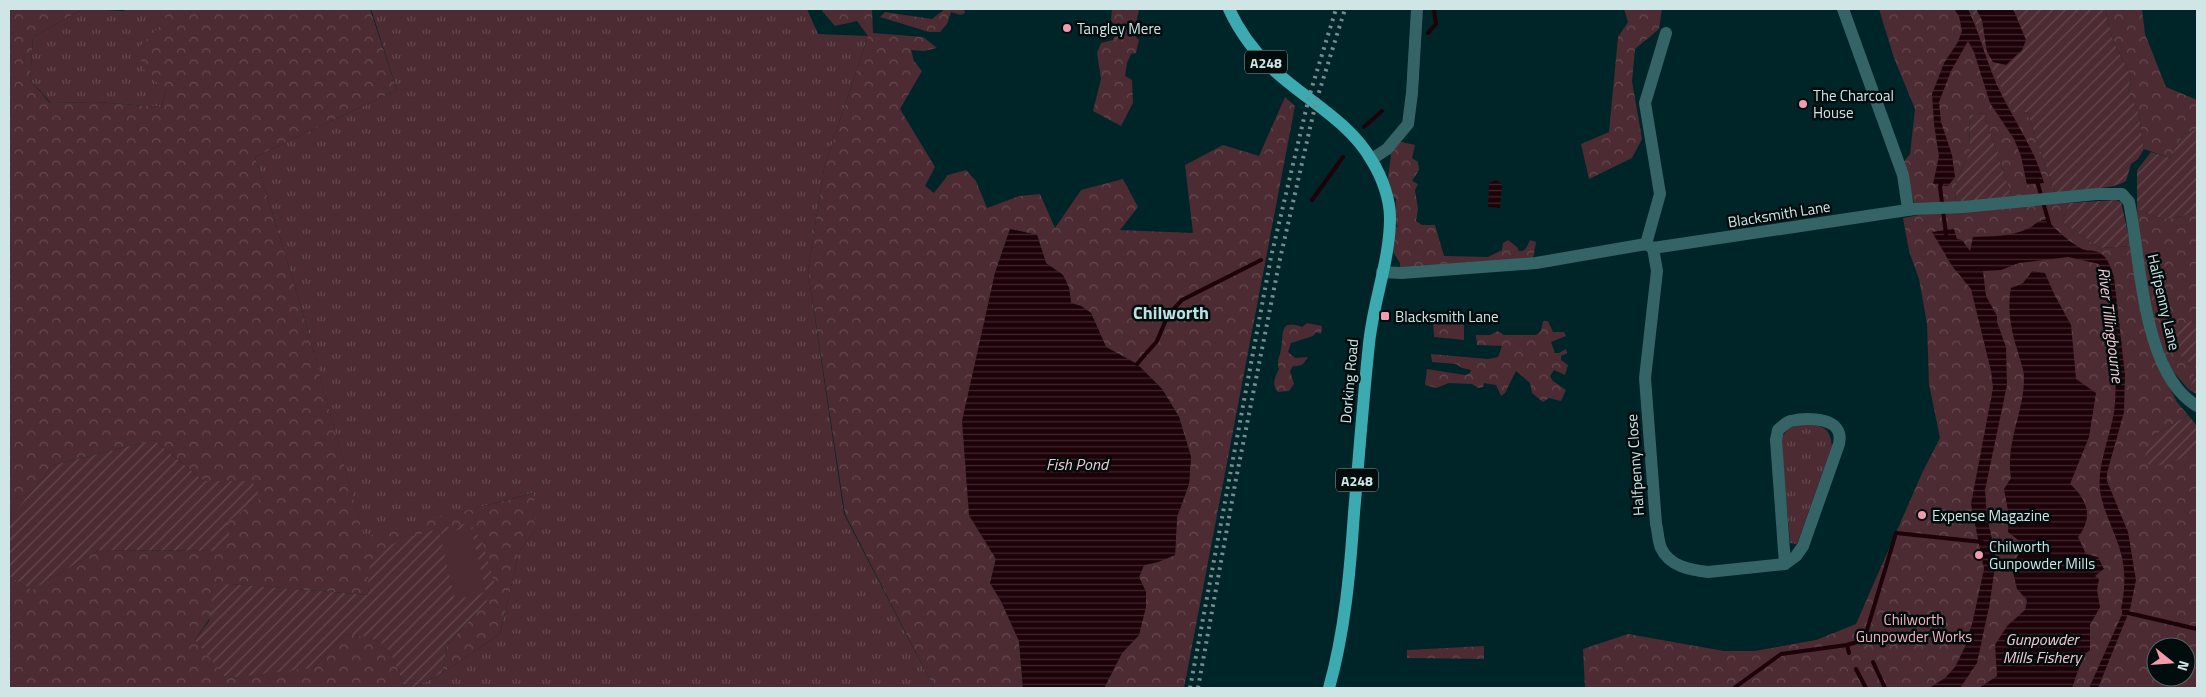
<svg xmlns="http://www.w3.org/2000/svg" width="2206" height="697" viewBox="0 0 2206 697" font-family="'Titillium Web',sans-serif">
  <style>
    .grass { fill: url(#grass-tufts) }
    .forest { fill: url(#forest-crowns); fill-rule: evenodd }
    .garden { fill: url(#garden-furrows) }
    .pitch { fill: #4c2b32 }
    .water { fill: url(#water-rules) }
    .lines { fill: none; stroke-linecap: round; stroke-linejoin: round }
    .stream { stroke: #1e0209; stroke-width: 4 }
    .minor { stroke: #356467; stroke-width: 12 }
    .major { stroke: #3caab1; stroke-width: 12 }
    .rail { stroke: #728f90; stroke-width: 4; stroke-dasharray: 2.5 5; stroke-linecap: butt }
    .poi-dot { fill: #f39aac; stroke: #010c0d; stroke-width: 2 }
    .labels { text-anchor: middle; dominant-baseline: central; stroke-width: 5; stroke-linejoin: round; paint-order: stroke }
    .shield { fill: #010c0d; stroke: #92a4a5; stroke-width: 1 }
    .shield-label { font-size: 14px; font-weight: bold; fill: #d0e5e6 }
    .poi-label { font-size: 15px; fill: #d0e5e6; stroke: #010c0d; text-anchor: start }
    .street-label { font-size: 15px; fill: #d0e5e6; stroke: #010c0d }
    .park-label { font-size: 15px; fill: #f9b1be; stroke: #010c0d }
    .water-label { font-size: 16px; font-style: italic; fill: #f7cad2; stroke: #010c0d }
    .quarter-label { font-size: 18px; font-weight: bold; fill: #b8e2e4; stroke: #010c0d }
  </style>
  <defs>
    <pattern id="grass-tufts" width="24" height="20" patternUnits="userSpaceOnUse" patternTransform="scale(1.25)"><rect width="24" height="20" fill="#4c2b32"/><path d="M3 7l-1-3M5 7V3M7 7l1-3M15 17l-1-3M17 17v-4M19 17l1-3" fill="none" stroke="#654a50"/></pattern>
    <pattern id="forest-crowns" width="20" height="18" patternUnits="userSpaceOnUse" patternTransform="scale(1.25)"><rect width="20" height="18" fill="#4c2b32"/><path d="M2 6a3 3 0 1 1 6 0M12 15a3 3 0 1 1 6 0" fill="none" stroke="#654a50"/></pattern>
    <pattern id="garden-furrows" width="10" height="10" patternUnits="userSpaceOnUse" patternTransform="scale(1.25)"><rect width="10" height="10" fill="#4c2b32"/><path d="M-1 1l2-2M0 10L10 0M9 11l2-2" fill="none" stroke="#654a50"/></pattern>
    <pattern id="water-rules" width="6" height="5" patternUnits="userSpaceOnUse" patternTransform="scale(1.25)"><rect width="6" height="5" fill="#1e0209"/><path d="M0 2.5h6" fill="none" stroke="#3e272d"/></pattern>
  </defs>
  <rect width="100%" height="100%" fill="#002528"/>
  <path class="grass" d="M 83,9 L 123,11 L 128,9 L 155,9 L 167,18 L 167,88 L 161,107 L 96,102 L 51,103 L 30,80 L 33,37 Z
    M 371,9 L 807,9 L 818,34 L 868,36 L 824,168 L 808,271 L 844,514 L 934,688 L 413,688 L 442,673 L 500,634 L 519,552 L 535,530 L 533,493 L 364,538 L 301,306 L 255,157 L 397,90 Z
    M 1803,424 C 1821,425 1830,426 1832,446 L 1797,544 L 1790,543 L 1781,438 L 1789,428 Z"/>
  <path class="forest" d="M 9,9 L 83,9 L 33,37 L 30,80 L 50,103 L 96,102 L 161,107 L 167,88 L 147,77 L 137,49 L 167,19 L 155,9 L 370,9 L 397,90 L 255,157 L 301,306 L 364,537 L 534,493 L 535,530 L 519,552 L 500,634 L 442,673 L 447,645 L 486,603 L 371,562 L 368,595 L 233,584 L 195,640 L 313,668 L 346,634 C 393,639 389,649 405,688 L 9,688 L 9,576 L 32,590 L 99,550 L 218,551 L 227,522 L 251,481 L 204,481 L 154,440 L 53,465 L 9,519 Z
    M 823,9 L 872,9 L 873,33 L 923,37 L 937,48 L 924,51 L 911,50 L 914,61 L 922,71 L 900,109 L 935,167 L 925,186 L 934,193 L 948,175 L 966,170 L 976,181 L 987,208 L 1019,196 L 1040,194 L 1055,228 L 1081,190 L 1123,179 L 1138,207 L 1120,230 L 1193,233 L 1185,165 L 1223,145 L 1259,156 L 1285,97 L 1295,106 L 1184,688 L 1104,688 L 1122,653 L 1139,635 L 1146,592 L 1139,577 L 1144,565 L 1158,562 L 1175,555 L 1177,517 L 1189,484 L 1191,457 L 1179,417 L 1162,389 L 1137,364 L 1106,347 L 1091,313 L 1081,306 L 1071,303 L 1069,288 L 1063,275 L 1046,263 L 1037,235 L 1010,229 L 995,273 L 984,326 L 969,515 L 996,559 L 990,583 L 1001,601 L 1019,641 L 1023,688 L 934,688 L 845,514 L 808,271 L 824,168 L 868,36 L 857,21 L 835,26 L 822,11 Z
    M 945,9 L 964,9 L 965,13 L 961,15 L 951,12 L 947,24 L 940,32 L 929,32 L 880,17 L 885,12 L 932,19 Z
    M 1112,9 L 1139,9 L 1134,35 L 1139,40 L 1136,53 L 1131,54 L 1127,63 L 1125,76 L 1132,80 L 1133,103 L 1121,126 L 1093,111 L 1101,79 L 1097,53 L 1101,43 L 1113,40 L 1117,29 L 1111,20 Z
    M 1624,9 L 1662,9 L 1659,29 L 1635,49 L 1632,81 L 1642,139 L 1632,158 L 1589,179 L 1581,144 L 1609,132 L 1618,37 L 1628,22 Z
    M 1879,9 L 1971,9 L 1979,27 L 2027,112 L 2055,193 L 2012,198 L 1984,113 L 1969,115 L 1970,152 L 1957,179 L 1955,202 L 1914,204 L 1903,163 L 1910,154 L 1915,109 L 1894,58 Z
    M 2105,9 L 2142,9 L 2145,34 L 2166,87 L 2197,100 L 2197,129 L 2183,135 L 2170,158 L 2144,149 L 2138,110 L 2128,92 L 2131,77 L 2112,38 Z
    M 1392,140 L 1415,145 L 1412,158 L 1418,162 L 1419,170 L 1412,181 L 1418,184 L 1415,190 L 1418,209 L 1416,221 L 1422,225 L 1435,225 L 1444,256 L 1488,257 L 1502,250 L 1503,243 L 1508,240 L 1517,247 L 1519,251 C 1526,252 1527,246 1530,240 L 1536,242 L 1533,259 L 1400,270 L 1400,263 L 1393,252 L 1394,229 L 1398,226 L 1394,222 L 1396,199 L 1389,195 L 1387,183 L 1391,155 L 1387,150 Z
    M 2069,203 L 2062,222 L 2100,248 L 2131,246 L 2160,369 L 2177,402 L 2188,415 L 2150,438 L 2188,456 L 2197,453 L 2197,688 L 1585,688 L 1583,649 L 1628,634 L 1724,651 L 1755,651 L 1816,640 L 1856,624 L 1923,471 L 1940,438 L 1929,384 L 1927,324 L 1919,279 L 1909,251 L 1903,218 C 1957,207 2014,204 2069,203 ZM 2156,647 L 2186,647 L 2186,677 L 2156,677 Z
    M 2137,209 C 2160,219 2168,222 2191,213 L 2197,219 L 2197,323 L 2191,321 L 2173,350 L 2197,369 L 2189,390 L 2171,369 L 2160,341 L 2148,299 L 2140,251 Z
    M 1440,312 L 1464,314 L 1464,340 L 1434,337 L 1433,320 Z
    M 1543,321 L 1548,321 L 1553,332 L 1564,332 L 1566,336 L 1551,342 L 1555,353 L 1559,353 L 1566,349 L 1567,353 L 1561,356 L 1561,360 L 1568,365 L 1565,375 L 1554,370 L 1550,376 L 1553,381 L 1566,390 L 1561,401 L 1549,398 L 1543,402 L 1532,393 L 1530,383 L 1516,371 L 1505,393 L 1501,396 L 1496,385 L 1484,383 L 1483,387 L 1478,388 L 1472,384 L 1449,383 L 1436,388 L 1425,385 L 1427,369 L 1465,375 L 1470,373 L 1471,370 L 1462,368 L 1456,364 L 1432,362 L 1431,354 L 1488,359 L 1498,357 L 1502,346 L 1477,345 L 1476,335 L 1490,335 L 1498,331 L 1504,335 L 1536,335 L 1541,331 Z
    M 1307,323 L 1322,326 L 1321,334 L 1316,332 L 1313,336 L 1291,343 L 1288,352 L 1295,358 L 1308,357 C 1304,364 1301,367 1293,366 L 1290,371 L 1294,384 L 1289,391 L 1278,392 C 1271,385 1275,377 1279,369 C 1276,360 1280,357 1281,349 C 1284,336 1278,318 1302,327 Z
    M 1484,646 L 1484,659 L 1407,658 L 1407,650 Z"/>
  <path class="garden" d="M 1971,9 L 2105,9 L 2112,38 L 2131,77 L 2128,92 L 2138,110 L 2144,149 L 2138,159 L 2131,164 L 2126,181 C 2109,191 2077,188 2055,193 L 2027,112 L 2013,112 L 1991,66 Z
    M 1984,113 L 2012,198 L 1955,202 L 1957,179 L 1970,152 L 1969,115 Z
    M 2197,129 L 2197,219 L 2191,213 C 2167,222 2160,219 2137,209 L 2137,170 L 2151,152 L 2170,158 L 2183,135 Z
    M 2116,200 L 2121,202 L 2131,246 L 2100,248 L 2062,222 L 2069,203 Z
    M 2191,321 L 2197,323 L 2197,394 L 2189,390 L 2197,369 L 2173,350 L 2165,328 Z
    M 2188,415 L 2197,426 L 2197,453 L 2166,464 L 2150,467 L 2145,457 L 2150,438 Z
    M 154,440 L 204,481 L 252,481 L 261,498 L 227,522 L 230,538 L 218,551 L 99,550 L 32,590 L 9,576 L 9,519 L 53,465 Z
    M 470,523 L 483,544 L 494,582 L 486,603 L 447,645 L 442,673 L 413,688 L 405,688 C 389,649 392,639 346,634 L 313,668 L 226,678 L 195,640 L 209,621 L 214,586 L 233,584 L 368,595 C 369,585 367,572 371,563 C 379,539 447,527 470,523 Z"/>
  <path class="pitch" d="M 471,527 L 486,592 L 455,600 L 440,534 Z"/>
  <path class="water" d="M 1954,9 L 1968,9 C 1978,30 1984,52 1992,73 C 2007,112 2033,143 2044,183 L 2027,185 L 2021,156 L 2014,139 L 1990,103 L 1974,52 L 1968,41 L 1951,71 L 1939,102 L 1941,122 L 1952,155 L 1955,177 L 1948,186 L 1933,184 L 1939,156 L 1934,124 L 1932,94 L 1944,63 L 1958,42 L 1962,31 L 1959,16 Z
    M 1976,9 L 2013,9 L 2014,11 L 2026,40 L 2022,50 L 2006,65 L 1993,62 L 1987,52 L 1982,20 Z
    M 1496,180 L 1502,184 L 1500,208 L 1488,207 L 1489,183 Z
    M 2047,219 C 2056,231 2069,241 2082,249 C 2086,251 2090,250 2094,251 C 2107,253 2110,266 2114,277 L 2125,375 L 2124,412 L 2107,473 L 2107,481 L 2128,532 L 2136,580 L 2130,609 L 2098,688 L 2089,688 L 2123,612 L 2121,609 C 2126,585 2126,565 2117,541 C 2111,524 2103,509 2100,491 C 2097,464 2110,438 2114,412 C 2119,373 2112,302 2099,264 L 2068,257 L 2019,263 L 2001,270 L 1983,271 L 1986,296 L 1997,316 L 1997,322 L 2006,347 L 2007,385 L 1985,490 L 1987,516 L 1996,558 L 1990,602 L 1977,663 L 1960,688 L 1888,688 L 1931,687 L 1945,678 L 1955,667 L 1965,647 L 1973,620 L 1984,569 L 1971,504 L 1993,388 L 1991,371 L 1971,289 L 1952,266 L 1932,232 L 1954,229 L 1957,239 L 1962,240 L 1970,251 L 1973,237 C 1990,236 2011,237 2027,229 C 2036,225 2036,221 2047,219 Z
    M 1010,229 L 1037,235 L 1046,263 L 1063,275 L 1069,288 L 1071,303 L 1081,306 L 1091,313 L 1106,347 L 1137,364 L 1162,389 L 1179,417 L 1191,457 L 1189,484 L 1177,517 L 1175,555 L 1158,562 L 1144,565 L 1139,577 L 1146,592 L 1146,607 L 1139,635 L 1122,653 L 1104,688 L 1023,688 L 1019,641 L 1001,601 L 990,583 L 996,559 L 969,515 L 962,421 L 995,273 Z
    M 2032,271 L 2045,273 L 2054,294 L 2071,325 L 2076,379 L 2096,393 L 2089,437 L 2070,484 C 2087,499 2094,517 2078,537 L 2086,554 L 2098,557 L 2104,569 L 2095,576 L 2099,579 L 2097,590 L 2100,607 L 2090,625 L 2090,650 L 2083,656 L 2072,688 L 1979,688 L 1997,676 L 1995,645 L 2007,626 L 2025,610 L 2027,600 L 2017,589 L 2012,568 L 2023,544 L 2008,532 L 2009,516 L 2004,489 L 2011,478 C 2005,442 2025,411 2024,375 C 2023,367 2019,357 2017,349 C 2011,330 2007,308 2011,288 L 2023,283 Z"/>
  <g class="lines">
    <path class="stream" d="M 1428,33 L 1436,24 L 1434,9
      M 1364,127 L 1382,111
      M 1942,181 L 1940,187 L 1946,234
      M 2037,181 L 2049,223
      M 1312,200 L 1343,157
      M 1137,364 L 1157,341 L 1168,315 L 1182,300 L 1261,260
      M 2124,612 L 2197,629
      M 1847,645 L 1849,653
      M 1873,662 L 1885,688
      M 1856,669 L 1866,688
      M 1734,688 L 1781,654 L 1847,645 L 1864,640 L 1896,533 L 1982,542"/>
    <path class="minor" d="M 1843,9 L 1903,175 L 1908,209
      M 1372,159 L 1387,149 L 1408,124 L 1412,93 L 1417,9
      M 1646,244 L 1660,194 L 1645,103 L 1666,33
      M 1653,248 L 1657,271 L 1645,378 L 1656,524 C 1658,531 1658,541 1661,548 C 1669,566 1690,570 1708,572 L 1785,564 L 1796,556 L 1803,546 L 1839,444 C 1840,439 1840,433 1837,429 C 1829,417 1803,418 1791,421 C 1786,422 1782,427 1778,430 L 1776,440 L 1785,564
      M 1382,272 L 1402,273 L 1536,263 L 1646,244 L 1653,248 L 1914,209 L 1963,207 L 2097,194 L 2122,194 L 2129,202 C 2141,259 2142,374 2197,406"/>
    <path class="major" d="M 1229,9 C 1240,33 1256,54 1276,72 C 1308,101 1350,122 1372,161 C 1382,177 1390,199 1390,218 C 1390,260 1373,302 1369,344 C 1363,400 1359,457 1354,513 C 1350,572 1345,631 1329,688"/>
    <path class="rail" d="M 1190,688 L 1271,257 L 1309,97 L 1336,9
      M 1198,688 L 1236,479 L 1280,259 L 1316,102 L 1345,9"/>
  </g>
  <g class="poi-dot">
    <circle cx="1067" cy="28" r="5"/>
    <circle cx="1803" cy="104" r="5"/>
    <rect x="1380" y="311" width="10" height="10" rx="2.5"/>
    <circle cx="1922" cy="515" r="5"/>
    <circle cx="1979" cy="555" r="5"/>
  </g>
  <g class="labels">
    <g class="shield">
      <rect x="1245" y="50.5" width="42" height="23" rx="4"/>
      <rect x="1336" y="468.5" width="42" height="23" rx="4"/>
    </g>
    <g class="shield-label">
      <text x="1266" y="62">A248</text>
      <text x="1357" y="480">A248</text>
    </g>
    <g class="poi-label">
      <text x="1077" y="28">Tangley Mere</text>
      <text x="1813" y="95">The Charcoal<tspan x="1813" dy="17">House</tspan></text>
      <text x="1395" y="316">Blacksmith Lane</text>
      <text x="1932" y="515">Expense Magazine</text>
      <text x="1989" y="546">Chilworth<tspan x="1989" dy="17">Gunpowder Mills</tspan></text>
    </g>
    <g class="street-label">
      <text transform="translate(1779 214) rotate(-9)">Blacksmith Lane</text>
      <text transform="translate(2164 302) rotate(77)">Halfpenny Lane</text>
      <text transform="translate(1349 381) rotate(-85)">Dorking Road</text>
      <text transform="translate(1635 465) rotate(-94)">Halfpenny Close</text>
    </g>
    <g class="park-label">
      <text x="1914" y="619">Chilworth<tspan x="1914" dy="17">Gunpowder Works</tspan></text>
    </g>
    <g class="water-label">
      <text transform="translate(2111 325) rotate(83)">River Tillingbourne</text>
      <text x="1077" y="464">Fish Pond</text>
      <text x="2042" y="639">Gunpowder<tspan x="2042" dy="18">Mills Fishery</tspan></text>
    </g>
    <g class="quarter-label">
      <text x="1171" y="312">Chilworth</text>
    </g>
  </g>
  <rect width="2206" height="697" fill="none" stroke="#d0e5e6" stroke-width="20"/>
  <g transform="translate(2171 662) rotate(107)"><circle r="24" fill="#010c0d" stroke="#546364"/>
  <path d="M0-4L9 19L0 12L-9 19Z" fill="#f39aac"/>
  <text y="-8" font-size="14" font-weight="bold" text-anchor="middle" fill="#d0e5e6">N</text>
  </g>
</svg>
